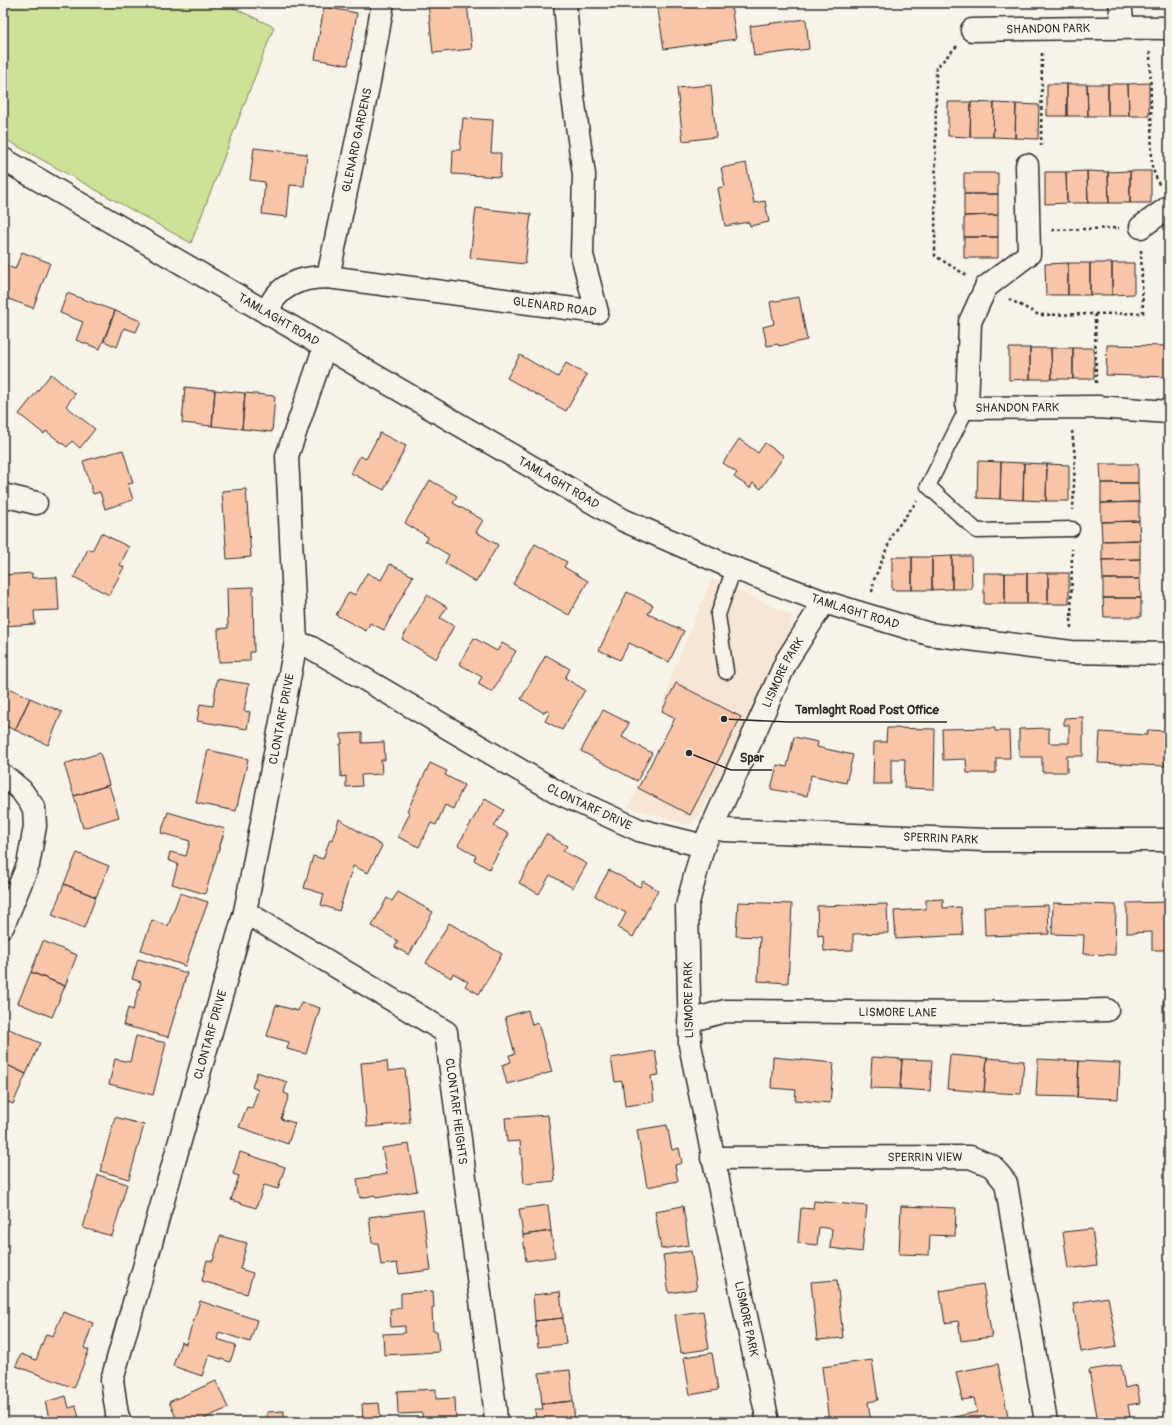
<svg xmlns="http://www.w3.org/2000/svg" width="1172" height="1425" viewBox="0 0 1172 1425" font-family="Pangolin,sans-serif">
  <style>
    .built { fill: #f7e5d5 }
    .green { fill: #cee297; stroke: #7c8661 }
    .building { fill: #f8c5a9; stroke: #2b2b2b }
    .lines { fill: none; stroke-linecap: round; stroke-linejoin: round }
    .lane-casing { stroke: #2b2b2b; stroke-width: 17 }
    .street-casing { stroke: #2b2b2b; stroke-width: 25 }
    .secondary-casing { stroke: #2b2b2b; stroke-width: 25 }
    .path { stroke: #2b2b2b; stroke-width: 2.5; stroke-dasharray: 3 3; stroke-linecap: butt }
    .lane { stroke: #f7f3e8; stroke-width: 14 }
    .street { stroke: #f7f3e8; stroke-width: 22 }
    .secondary { stroke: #f7f3e8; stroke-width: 22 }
    .labels { text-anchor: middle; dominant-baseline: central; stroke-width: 4; stroke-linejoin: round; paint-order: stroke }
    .street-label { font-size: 12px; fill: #2b2b2b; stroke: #f7f3e8 }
    .leader { fill: none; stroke: #2b2b2b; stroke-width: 1.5 }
    .callout-dot { fill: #2b2b2b; stroke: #f7f3e8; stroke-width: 1.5 }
    .callout-label { font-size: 13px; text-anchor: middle; font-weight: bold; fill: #2b2b2b; stroke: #f7f3e8; stroke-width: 4; stroke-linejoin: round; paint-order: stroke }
  </style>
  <rect width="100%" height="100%" fill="#f7f3e8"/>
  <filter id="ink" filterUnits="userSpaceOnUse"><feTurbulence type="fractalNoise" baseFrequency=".025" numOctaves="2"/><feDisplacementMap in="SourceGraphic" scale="8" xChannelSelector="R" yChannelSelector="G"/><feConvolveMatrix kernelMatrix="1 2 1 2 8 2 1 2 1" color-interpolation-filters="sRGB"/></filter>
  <g filter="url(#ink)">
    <path class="built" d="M 712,578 L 793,616 L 787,639 L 755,714 L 698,817 L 689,825 L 628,807 L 675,718 L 662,711 L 671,677 Z"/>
    <path class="green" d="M 3,3 L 223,3 L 274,27 L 191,243 L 3,138 Z"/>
    <path class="building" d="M 428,3 L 467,3 L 472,49 L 433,53 Z
      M 657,3 L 714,3 L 715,7 L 731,5 L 736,39 L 664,49 Z
      M 324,7 L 357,13 L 348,65 L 315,59 Z
      M 806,19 L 809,49 L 754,56 L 750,26 Z
      M 1149,83 L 1149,116 L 1129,116 L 1128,84 Z
      M 1047,84 L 1067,84 L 1067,116 L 1047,116 Z
      M 1067,84 L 1087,84 L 1088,116 L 1067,116 Z
      M 1087,84 L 1108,84 L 1108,116 L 1088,116 Z
      M 1108,84 L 1128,84 L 1129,116 L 1108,116 Z
      M 711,85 L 716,137 L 683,141 L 677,88 Z
      M 948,102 L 971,102 L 970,137 L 948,136 Z
      M 971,102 L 994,103 L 993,137 L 970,137 Z
      M 994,103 L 1016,104 L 1015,138 L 993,137 Z
      M 1016,104 L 1039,105 L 1038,139 L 1015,138 Z
      M 463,118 L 493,120 L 491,153 L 501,153 L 500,177 L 452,174 L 453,150 L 460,150 Z
      M 254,148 L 307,154 L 304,186 L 290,185 L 287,217 L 262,214 L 265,182 L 250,180 Z
      M 746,163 L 754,203 L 765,201 L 769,222 L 750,226 L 749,222 L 725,226 L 718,188 L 725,186 L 721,168 Z
      M 1087,171 L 1108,172 L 1109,203 L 1088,203 Z
      M 1087,171 L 1088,203 L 1067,203 L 1066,172 Z
      M 1130,171 L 1151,171 L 1151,203 L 1130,203 Z
      M 1130,171 L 1130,203 L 1109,203 L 1108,172 Z
      M 1045,172 L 1066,172 L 1067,203 L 1045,204 Z
      M 964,173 L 998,173 L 998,194 L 964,194 Z
      M 964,194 L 998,194 L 998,215 L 964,216 Z
      M 476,208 L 531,214 L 525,264 L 470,258 Z
      M 998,215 L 998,237 L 964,237 L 964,216 Z
      M 964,237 L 998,237 L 998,258 L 964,258 Z
      M 22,252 L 50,263 L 33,308 L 3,297 L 3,264 L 15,269 Z
      M 1068,263 L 1090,263 L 1090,295 L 1068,295 Z
      M 1068,263 L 1068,295 L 1046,295 L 1045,264 Z
      M 1090,263 L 1112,263 L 1112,295 L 1090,295 Z
      M 1112,263 L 1134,263 L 1134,294 L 1112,295 Z
      M 67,293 L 115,311 L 100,349 L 76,340 L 83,322 L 60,313 Z
      M 799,297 L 807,340 L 779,346 L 778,344 L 767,346 L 763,327 L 774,324 L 770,302 Z
      M 115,311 L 141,321 L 136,332 L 124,328 L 117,347 L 104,341 Z
      M 1107,345 L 1169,346 L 1169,377 L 1106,375 Z
      M 1009,348 L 1030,348 L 1030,379 L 1009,380 Z
      M 1030,348 L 1051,348 L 1052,379 L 1030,379 Z
      M 1051,348 L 1073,348 L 1073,379 L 1052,379 Z
      M 1073,348 L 1094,348 L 1094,379 L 1073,379 Z
      M 520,355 L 558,377 L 566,363 L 587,375 L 566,411 L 507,378 Z
      M 51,374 L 75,394 L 66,406 L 95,429 L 80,448 L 72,441 L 67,447 L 46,431 L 44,434 L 19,414 Z
      M 185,387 L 215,390 L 212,426 L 182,423 Z
      M 215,390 L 245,393 L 242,429 L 212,426 Z
      M 245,393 L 275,396 L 272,432 L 242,429 Z
      M 380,433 L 406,446 L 384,490 L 351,473 L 360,456 L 366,459 Z
      M 739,439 L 758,453 L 765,443 L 784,456 L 761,489 L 753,483 L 750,488 L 734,477 L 737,473 L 723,463 Z
      M 123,450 L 133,483 L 128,484 L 133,500 L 105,509 L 100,492 L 93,494 L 83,461 Z
      M 978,461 L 1001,462 L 1000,499 L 977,498 Z
      M 1001,462 L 1024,463 L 1023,500 L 1000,499 Z
      M 1024,463 L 1047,464 L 1046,501 L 1023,500 Z
      M 1047,464 L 1069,465 L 1069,501 L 1046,501 Z
      M 1100,464 L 1138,464 L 1138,483 L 1101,483 Z
      M 430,480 L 457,496 L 453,503 L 483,520 L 476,532 L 498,545 L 476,582 L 445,563 L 449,555 L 425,541 L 428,537 L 405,523 Z
      M 1101,483 L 1138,483 L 1139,502 L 1101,503 Z
      M 246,489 L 251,557 L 227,559 L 222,491 Z
      M 1139,502 L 1139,521 L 1101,522 L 1101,503 Z
      M 1139,521 L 1140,540 L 1102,541 L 1101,522 Z
      M 101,533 L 129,547 L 120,565 L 124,567 L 109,595 L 74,577 L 88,549 L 92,551 Z
      M 1140,540 L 1140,559 L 1102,560 L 1102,541 Z
      M 535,544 L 567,562 L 564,567 L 588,581 L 569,615 L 513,584 Z
      M 952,556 L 971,556 L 972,589 L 952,589 Z
      M 952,556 L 952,589 L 932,590 L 932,557 Z
      M 892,557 L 912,557 L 912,590 L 892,590 Z
      M 912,557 L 932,557 L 932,590 L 912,590 Z
      M 1140,559 L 1140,579 L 1103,579 L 1102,560 Z
      M 390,564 L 413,576 L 384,630 L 370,623 L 366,631 L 336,615 L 349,592 L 355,595 L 367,573 L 381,580 Z
      M 32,573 L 32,578 L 57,577 L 59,610 L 34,611 L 35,624 L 3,626 L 3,575 Z
      M 984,573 L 1005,573 L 1005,604 L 984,604 Z
      M 1005,573 L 1027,573 L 1027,604 L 1005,604 Z
      M 1027,573 L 1048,573 L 1048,604 L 1027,604 Z
      M 1048,573 L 1069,573 L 1069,604 L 1048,604 Z
      M 1103,579 L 1140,579 L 1141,598 L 1103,598 Z
      M 253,587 L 254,652 L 250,652 L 250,661 L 219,662 L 218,629 L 228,628 L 227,588 Z
      M 627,592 L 653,605 L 648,614 L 684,631 L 669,662 L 629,643 L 620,660 L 599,650 Z
      M 427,595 L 447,607 L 440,618 L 454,626 L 436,659 L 402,639 Z
      M 1103,598 L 1141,598 L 1141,617 L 1104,617 Z
      M 474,638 L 497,651 L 502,643 L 516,651 L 492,692 L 478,684 L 482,677 L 459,664 Z
      M 546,655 L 570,669 L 565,678 L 585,690 L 562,730 L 545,721 L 550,712 L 546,710 L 544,713 L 521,699 Z
      M 217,679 L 249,684 L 244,711 L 250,712 L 247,729 L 197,721 L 200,704 L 213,706 Z
      M 676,683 L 741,717 L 690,815 L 638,788 L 675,718 L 662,711 Z
      M 3,685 L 30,698 L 15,730 L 3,725 Z
      M 30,698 L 62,712 L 48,745 L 15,730 Z
      M 603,710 L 629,723 L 622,737 L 652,753 L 637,781 L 581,751 Z
      M 1083,717 L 1083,756 L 1067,756 L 1067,772 L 1042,772 L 1042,757 L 1019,757 L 1019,729 L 1049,728 L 1049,743 L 1069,743 L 1069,725 L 1064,725 L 1064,718 Z
      M 887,728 L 935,729 L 934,789 L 904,788 L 905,759 L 891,759 L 891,784 L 873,784 L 874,742 L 886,742 Z
      M 995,728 L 995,731 L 1009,731 L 1010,758 L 996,758 L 996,773 L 967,773 L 966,759 L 943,760 L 942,729 Z
      M 1148,730 L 1167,731 L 1165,766 L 1098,763 L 1100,732 L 1147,735 Z
      M 362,733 L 362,743 L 384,742 L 385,760 L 381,760 L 382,774 L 361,775 L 362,786 L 346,787 L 346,776 L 341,777 L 340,744 L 342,744 L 341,734 Z
      M 794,737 L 818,742 L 817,747 L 853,755 L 846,783 L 811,775 L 807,796 L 771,789 L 777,765 L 787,767 Z
      M 208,750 L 248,759 L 236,811 L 196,803 Z
      M 100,753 L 109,785 L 74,796 L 64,764 Z
      M 430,763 L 447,771 L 445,775 L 464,785 L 453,809 L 445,805 L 436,825 L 431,823 L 419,847 L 398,837 L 410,813 L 407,811 Z
      M 109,785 L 119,817 L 83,828 L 74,796 Z
      M 485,799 L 504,810 L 494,826 L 509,834 L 489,869 L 474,860 L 476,856 L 458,845 Z
      M 168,812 L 225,829 L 205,894 L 172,884 L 178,864 L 168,860 L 170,852 L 186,856 L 190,841 L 161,833 Z
      M 339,819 L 382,846 L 368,873 L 353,866 L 339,911 L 321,905 L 324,894 L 304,888 L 313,856 L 323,859 L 330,839 L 332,840 Z
      M 546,834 L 567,846 L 563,851 L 587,864 L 573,888 L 550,875 L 539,894 L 519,883 Z
      M 77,853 L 109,866 L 96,897 L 64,884 Z
      M 609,870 L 640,887 L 643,881 L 658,890 L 633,937 L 618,928 L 626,913 L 595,896 Z
      M 64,884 L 96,897 L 84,928 L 52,915 Z
      M 398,892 L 433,912 L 409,955 L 395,947 L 398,941 L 372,926 L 387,898 L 392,901 Z
      M 180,893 L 208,902 L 185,966 L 141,950 L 152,920 L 168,926 Z
      M 943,899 L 943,908 L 961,907 L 963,935 L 896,939 L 894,911 L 926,909 L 926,900 Z
      M 738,902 L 792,904 L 788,983 L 758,981 L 760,937 L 736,936 Z
      M 1169,902 L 1169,950 L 1152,950 L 1152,932 L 1127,933 L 1127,903 Z
      M 1053,903 L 1116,905 L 1115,955 L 1083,954 L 1084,935 L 1052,934 Z
      M 887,904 L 888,933 L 853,934 L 853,950 L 824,951 L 823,935 L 818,936 L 817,906 Z
      M 1048,905 L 1049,934 L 985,936 L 984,907 Z
      M 449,923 L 502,954 L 479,994 L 465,986 L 468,982 L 453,973 L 451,978 L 426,963 Z
      M 43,941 L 77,955 L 65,986 L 31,972 Z
      M 138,959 L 187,973 L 168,1037 L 123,1025 L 128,1008 L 133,1010 L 141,982 L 132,979 Z
      M 31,972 L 65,986 L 52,1017 L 18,1003 Z
      M 1163,1000 L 1169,1000 L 1169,1030 L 1163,1030 Z
      M 301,1002 L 320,1008 L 306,1054 L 287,1049 L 289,1042 L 267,1036 L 276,1005 L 298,1011 Z
      M 528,1010 L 532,1025 L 538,1023 L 552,1072 L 507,1084 L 502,1065 L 511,1062 L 509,1055 L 515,1054 L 505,1017 Z
      M 7,1028 L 40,1043 L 26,1074 L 3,1063 L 3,1036 Z
      M 136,1036 L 166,1043 L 153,1095 L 109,1084 L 115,1059 L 130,1062 Z
      M 655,1051 L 659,1075 L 651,1076 L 654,1102 L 625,1106 L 622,1081 L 615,1082 L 611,1058 Z
      M 950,1055 L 987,1058 L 984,1092 L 947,1089 Z
      M 773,1057 L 834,1063 L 830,1103 L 795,1100 L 796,1090 L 771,1088 Z
      M 872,1057 L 902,1059 L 900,1089 L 870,1088 Z
      M 987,1058 L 1024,1061 L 1021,1094 L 984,1092 Z
      M 902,1059 L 932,1060 L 930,1091 L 900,1089 Z
      M 1038,1059 L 1079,1061 L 1077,1097 L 1036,1096 Z
      M 387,1061 L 388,1071 L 405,1069 L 410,1123 L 367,1127 L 361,1063 Z
      M 1079,1061 L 1120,1063 L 1118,1099 L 1077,1097 Z
      M 3,1063 L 26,1074 L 13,1104 L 3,1100 Z
      M 257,1072 L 287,1082 L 284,1093 L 289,1095 L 281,1119 L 295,1123 L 288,1144 L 239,1127 L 247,1107 L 252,1108 L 258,1090 L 252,1087 Z
      M 548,1115 L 555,1181 L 524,1184 L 520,1141 L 507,1142 L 505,1118 Z
      M 115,1117 L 144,1125 L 129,1179 L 100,1171 Z
      M 667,1125 L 672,1150 L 679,1148 L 682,1163 L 675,1165 L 678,1181 L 647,1187 L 637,1130 Z
      M 409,1144 L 417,1191 L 376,1198 L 375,1195 L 360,1198 L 357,1179 L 387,1174 L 382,1148 Z
      M 240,1152 L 285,1167 L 278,1189 L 264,1185 L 256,1208 L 231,1200 L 239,1176 L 233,1174 Z
      M 98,1175 L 127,1184 L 112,1236 L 83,1228 Z
      M 814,1201 L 867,1206 L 862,1252 L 830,1248 L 832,1229 L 819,1227 L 817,1245 L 798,1243 L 801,1208 L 813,1209 Z
      M 548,1205 L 551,1231 L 523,1235 L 519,1209 Z
      M 683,1206 L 689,1245 L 661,1249 L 655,1211 Z
      M 901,1206 L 956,1208 L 955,1236 L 930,1235 L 929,1255 L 899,1254 Z
      M 423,1210 L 431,1270 L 399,1274 L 397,1263 L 381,1265 L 378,1243 L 372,1243 L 369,1217 Z
      M 1092,1229 L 1097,1265 L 1068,1269 L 1063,1232 Z
      M 551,1231 L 555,1257 L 526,1261 L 523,1235 Z
      M 220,1236 L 247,1243 L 240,1269 L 253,1273 L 247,1294 L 202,1281 L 207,1260 L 213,1261 Z
      M 691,1251 L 697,1289 L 669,1293 L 663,1255 Z
      M 837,1280 L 843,1338 L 817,1340 L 811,1282 Z
      M 983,1284 L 992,1337 L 961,1341 L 958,1321 L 945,1323 L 940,1291 Z
      M 433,1291 L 434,1307 L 432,1308 L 433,1331 L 437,1331 L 439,1352 L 384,1355 L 383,1334 L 405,1333 L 405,1326 L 391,1327 L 390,1309 L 401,1308 L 401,1293 Z
      M 560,1292 L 563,1318 L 535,1321 L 533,1295 Z
      M 1108,1297 L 1117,1346 L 1081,1352 L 1073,1303 Z
      M 200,1301 L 257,1320 L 250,1342 L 219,1332 L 217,1339 L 236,1345 L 230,1362 L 209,1355 L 202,1376 L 173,1366 L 181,1342 L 186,1344 Z
      M 703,1311 L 709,1349 L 681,1353 L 675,1315 Z
      M 63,1312 L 93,1323 L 84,1348 L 89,1350 L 74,1388 L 16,1366 L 21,1354 L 36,1360 L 46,1334 L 53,1336 Z
      M 563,1318 L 566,1344 L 538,1347 L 535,1321 Z
      M 712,1353 L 718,1390 L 690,1395 L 684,1357 Z
      M 872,1360 L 878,1400 L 868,1402 L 871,1422 L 829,1422 L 822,1367 Z
      M 998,1364 L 1009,1422 L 951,1422 L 950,1418 L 977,1412 L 974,1398 L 962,1400 L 956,1372 Z
      M 1121,1365 L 1125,1388 L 1137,1385 L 1140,1403 L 1128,1405 L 1131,1422 L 1098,1422 L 1089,1370 Z
      M 570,1370 L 573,1401 L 542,1404 L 539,1373 Z
      M 216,1381 L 228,1408 L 205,1418 L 207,1422 L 178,1422 L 169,1402 Z
      M 436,1389 L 436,1399 L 455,1398 L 456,1422 L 423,1422 L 422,1413 L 398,1414 L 397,1391 Z
      M 66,1396 L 69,1408 L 76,1406 L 80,1422 L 50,1422 L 45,1402 Z
      M 573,1401 L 575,1422 L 536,1422 L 535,1409 L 543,1409 L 542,1404 Z
      M 379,1403 L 381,1422 L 363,1422 L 362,1404 Z
      M 284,1411 L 284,1422 L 267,1422 L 267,1412 Z"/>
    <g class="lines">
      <defs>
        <path id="lane" d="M 967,408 L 928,486 L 977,531 L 1072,529
          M 726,672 L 718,615 L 734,568"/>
        <g id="street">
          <path d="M 1120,3 L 1123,27"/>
          <path id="s1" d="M 972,30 C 1038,29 1103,27 1169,28"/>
          <path id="s2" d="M 1027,165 L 1029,254 L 986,287 L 970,322 L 967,408 L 1097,407 L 1169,412"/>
          <path d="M 1141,227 L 1169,207"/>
          <path id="s3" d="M 328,277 L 369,82 L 383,3"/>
          <path id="s4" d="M 267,313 C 276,285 301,277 328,277 L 597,312 L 582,255 L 584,175 L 573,97 L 565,3"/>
          <path d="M 3,495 L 36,503"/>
          <path id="s5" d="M 296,642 L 310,647 L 559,793 L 639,830 L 692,843 L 703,847"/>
          <path d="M 3,775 L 21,790 L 34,808 L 35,826 L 28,865 L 3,926"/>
          <path id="s6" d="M 712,828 L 724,830 L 985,840 L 1169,840"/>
          <path id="s7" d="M 245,912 L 446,1032 L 495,1408 L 496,1422"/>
          <path id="s8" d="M 689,1021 L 725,1011 L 979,1013 L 1107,1010"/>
          <path id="s9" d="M 712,1158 L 970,1157 L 992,1166 L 1006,1183 L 1046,1422"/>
          <path id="s10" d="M 120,1422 L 117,1414 L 112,1380 L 245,912 L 296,642 L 287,456 L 325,346"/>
          <path id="s11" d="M 768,1422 L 690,1045 L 687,906 L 703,847 L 787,660 L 824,602"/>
        </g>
        <g id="secondary">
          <path id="s12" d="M 3,159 L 623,520 L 726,565 L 824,602 L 929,634 L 1071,652 L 1169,654"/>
        </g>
      </defs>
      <use href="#lane" class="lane-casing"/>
      <use href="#street" class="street-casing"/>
      <use href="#secondary" class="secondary-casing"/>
      <path class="path" d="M 957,46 L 936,68 L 935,256 L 966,275
        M 1150,51 L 1152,167 L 1160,187
        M 1041,146 L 1042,53
        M 1052,230 L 1119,228
        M 1009,299 L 1039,315 L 1143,313 L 1141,250
        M 1095,314 L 1096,383
        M 1072,431 L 1075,458 L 1073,510
        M 872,592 L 874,580 L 893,533 L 917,501
        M 1071,628 L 1072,549"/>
      <use href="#lane" class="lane"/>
      <use href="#street" class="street"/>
      <use href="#secondary" class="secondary"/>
    </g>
  </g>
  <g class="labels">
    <g class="street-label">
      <text stroke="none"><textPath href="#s1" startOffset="76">SHANDON PARK</textPath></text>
      <text stroke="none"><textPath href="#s3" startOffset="140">GLENARD GARDENS</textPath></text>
      <text stroke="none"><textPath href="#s4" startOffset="305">GLENARD ROAD</textPath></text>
      <text stroke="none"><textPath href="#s12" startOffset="319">TAMLAGHT ROAD</textPath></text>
      <text stroke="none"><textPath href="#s2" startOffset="318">SHANDON PARK</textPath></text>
      <text stroke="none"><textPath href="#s12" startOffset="643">TAMLAGHT ROAD</textPath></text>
      <text stroke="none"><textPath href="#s12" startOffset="967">TAMLAGHT ROAD</textPath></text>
      <text stroke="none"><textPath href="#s11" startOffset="777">LISMORE PARK</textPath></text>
      <text stroke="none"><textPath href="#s10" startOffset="726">CLONTARF DRIVE</textPath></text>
      <text stroke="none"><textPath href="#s5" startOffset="337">CLONTARF DRIVE</textPath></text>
      <text stroke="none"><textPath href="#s6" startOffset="229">SPERRIN PARK</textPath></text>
      <text transform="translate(689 1000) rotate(-91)">LISMORE PARK</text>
      <text stroke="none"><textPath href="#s8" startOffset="210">LISMORE LANE</textPath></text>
      <text stroke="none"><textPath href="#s10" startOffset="402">CLONTARF DRIVE</textPath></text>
      <text stroke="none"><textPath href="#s7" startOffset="314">CLONTARF HEIGHTS</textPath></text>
      <text stroke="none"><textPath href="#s9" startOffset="213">SPERRIN VIEW</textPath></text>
      <text transform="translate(746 1319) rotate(78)">LISMORE PARK</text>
    </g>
  </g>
  <path class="leader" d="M724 719L788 722H947M689 753L731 770H772"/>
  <g class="callout-dot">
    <circle cx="724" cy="719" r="4"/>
    <circle cx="689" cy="753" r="4"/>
  </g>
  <g class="callout-label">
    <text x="867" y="714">Tamlaght Road Post Office</text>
    <text x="752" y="762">Spar</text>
  </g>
  <rect width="1172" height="1425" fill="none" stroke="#f7f3e8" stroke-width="16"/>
  <rect x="8" y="8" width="1156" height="1409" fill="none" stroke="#2b2b2b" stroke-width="1.5" filter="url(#ink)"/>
</svg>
